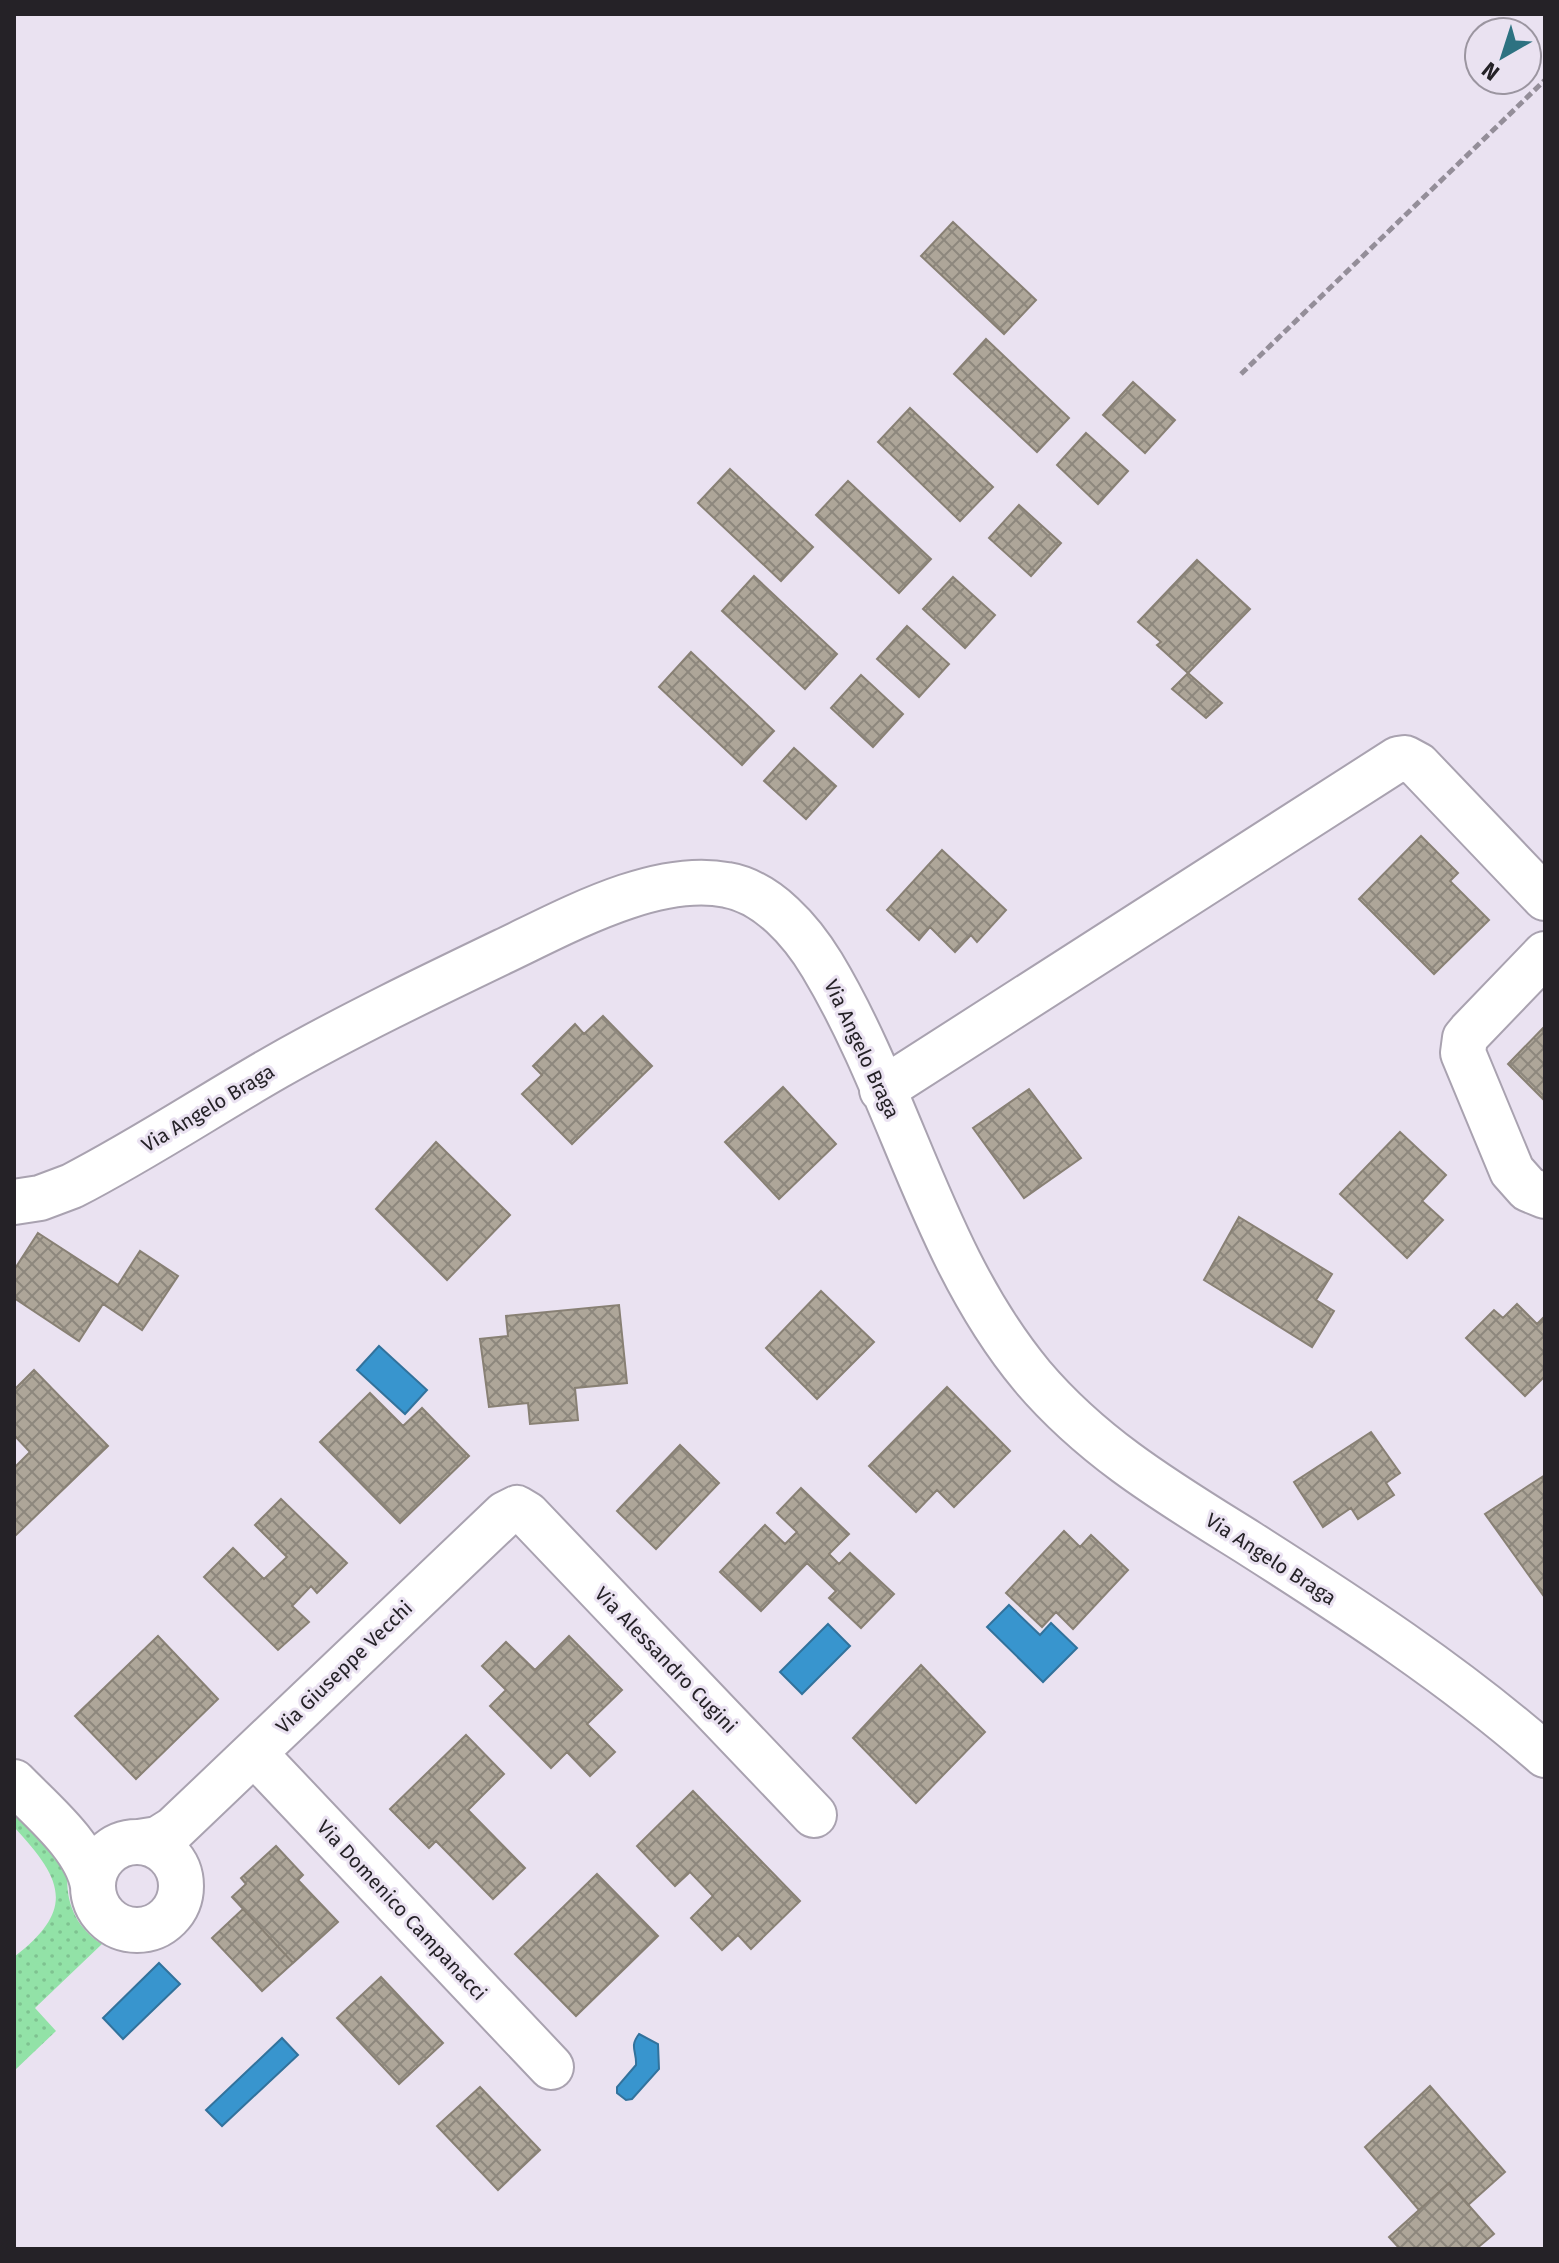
<svg xmlns="http://www.w3.org/2000/svg" width="1559" height="2263" viewBox="0 0 1559 2263" font-family="'Fira Sans',sans-serif">
  <style>
    .grass { fill: url(#grass-dots) }
    .water { fill: #3895ce; stroke: #32729c; stroke-width: 2 }
    .building { fill: url(#building-cross-hatch); stroke: #888074; stroke-width: 2 }
    .lines { fill: none; stroke-linecap: round; stroke-linejoin: round }
    .street-casing { stroke: #a9a2b0; stroke-width: 48 }
    .path { stroke: #948e99; stroke-width: 5; stroke-dasharray: 8 4; stroke-linecap: butt }
    .street { stroke: #fff; stroke-width: 44 }
    .labels { text-anchor: middle; dominant-baseline: central; stroke-width: 6; stroke-linejoin: round; paint-order: stroke }
    .street-label { font-size: 20px; fill: #252227; stroke: #eae2f1 }
  </style>
  <defs>
    <pattern id="grass-dots" width="8" height="8" patternUnits="userSpaceOnUse" patternTransform="scale(2)"><rect width="8" height="8" fill="#92e2a7"/><path d="M2 2h.1M6 6h.1" fill="none" stroke="#7ec290" stroke-width="1.8" stroke-linecap="round"/></pattern>
    <pattern id="building-cross-hatch" width="8" height="8" patternUnits="userSpaceOnUse" patternTransform="scale(2)"><rect width="8" height="8" fill="#aea699"/><path d="M0 0l8 8M0 8l8-8" fill="none" stroke="#8d877d"/></pattern>
  </defs>
  <rect width="100%" height="100%" fill="#eae2f1"/>
  <path class="grass" d="M 14,1810 L 68,1868 C 64,1900 75,1927 102,1944 L 35,2008 L 56,2031 L 14,2071 L 14,1957 C 78,1908 61,1878 14,1827 Z"/>
  <path class="water" d="M 379,1346 L 427,1390 L 405,1414 L 357,1370 Z
    M 1009,1605 L 1040,1635 L 1051,1623 L 1077,1648 L 1043,1682 L 987,1627 Z
    M 828,1624 L 850,1646 L 802,1694 L 780,1672 Z
    M 159,1963 L 180,1984 L 123,2039 L 103,2018 Z
    M 639,2034 L 658,2044 L 659,2069 L 632,2099 L 626,2100 L 617,2093 L 617,2087 L 636,2065 C 637,2051 629,2047 639,2034 Z
    M 282,2038 L 298,2055 L 222,2126 L 206,2110 Z"/>
  <path class="building" d="M 953,222 L 1036,300 L 1004,334 L 921,256 Z
    M 986,339 L 1069,418 L 1037,452 L 954,374 Z
    M 1133,382 L 1175,420 L 1145,453 L 1103,415 Z
    M 910,408 L 993,487 L 960,521 L 878,442 Z
    M 1086,433 L 1128,471 L 1098,504 L 1057,465 Z
    M 730,469 L 813,547 L 781,581 L 698,503 Z
    M 848,481 L 931,559 L 899,593 L 816,515 Z
    M 1019,505 L 1061,543 L 1031,576 L 989,538 Z
    M 1197,560 L 1250,609 L 1188,673 L 1157,645 L 1161,642 L 1138,622 Z
    M 754,576 L 837,654 L 805,689 L 722,611 Z
    M 953,577 L 995,615 L 965,648 L 923,609 Z
    M 907,626 L 949,664 L 919,697 L 877,659 Z
    M 691,652 L 774,731 L 742,765 L 659,687 Z
    M 1188,673 L 1222,703 L 1206,718 L 1172,689 Z
    M 861,675 L 903,714 L 873,747 L 831,708 Z
    M 794,748 L 836,786 L 806,819 L 764,781 Z
    M 1421,836 L 1458,873 L 1450,881 L 1489,920 L 1434,974 L 1359,899 Z
    M 942,850 L 1006,910 L 977,942 L 971,935 L 955,952 L 930,927 L 919,940 L 887,910 Z
    M 603,1016 L 652,1066 L 572,1144 L 522,1094 L 542,1075 L 533,1066 L 575,1024 L 584,1034 Z
    M 1545,1026 L 1545,1101 L 1508,1064 Z
    M 783,1087 L 836,1144 L 779,1199 L 725,1142 Z
    M 1029,1089 L 1081,1158 L 1024,1198 L 973,1128 Z
    M 1400,1132 L 1446,1175 L 1422,1201 L 1443,1220 L 1407,1258 L 1340,1194 Z
    M 436,1142 L 510,1215 L 447,1280 L 376,1209 Z
    M 1239,1217 L 1332,1274 L 1316,1300 L 1334,1311 L 1312,1347 L 1204,1280 Z
    M 38,1233 L 118,1285 L 140,1251 L 178,1276 L 142,1330 L 103,1304 L 79,1341 L 14,1298 L 14,1270 Z
    M 821,1291 L 874,1342 L 817,1399 L 766,1348 Z
    M 1517,1304 L 1537,1324 L 1545,1316 L 1545,1376 L 1525,1396 L 1466,1338 L 1494,1310 L 1503,1318 Z
    M 619,1305 L 627,1383 L 575,1388 L 578,1420 L 530,1424 L 528,1403 L 489,1407 L 480,1339 L 508,1336 L 506,1316 Z
    M 34,1370 L 108,1446 L 14,1537 L 14,1468 L 30,1452 L 14,1435 L 14,1390 Z
    M 947,1387 L 1010,1451 L 954,1507 L 937,1490 L 916,1512 L 869,1466 Z
    M 370,1393 L 403,1426 L 422,1408 L 469,1456 L 400,1523 L 320,1442 Z
    M 1371,1432 L 1400,1473 L 1386,1483 L 1394,1495 L 1358,1519 L 1351,1508 L 1323,1527 L 1294,1482 Z
    M 680,1445 L 719,1483 L 656,1549 L 617,1511 Z
    M 1545,1475 L 1545,1598 L 1485,1514 Z
    M 801,1488 L 849,1534 L 829,1554 L 839,1564 L 850,1553 L 894,1594 L 861,1628 L 829,1598 L 836,1591 L 807,1563 L 761,1611 L 720,1572 L 765,1525 L 785,1544 L 797,1532 L 777,1513 Z
    M 281,1499 L 347,1563 L 317,1593 L 311,1586 L 292,1606 L 309,1622 L 278,1650 L 204,1577 L 233,1548 L 264,1579 L 287,1557 L 255,1525 Z
    M 1064,1531 L 1080,1547 L 1091,1535 L 1128,1570 L 1073,1629 L 1056,1612 L 1042,1627 L 1006,1593 Z
    M 158,1636 L 218,1699 L 136,1779 L 75,1716 Z
    M 569,1636 L 622,1690 L 587,1724 L 615,1752 L 590,1776 L 567,1752 L 551,1768 L 490,1706 L 506,1690 L 482,1666 L 506,1642 L 535,1670 Z
    M 921,1665 L 985,1732 L 916,1803 L 853,1738 Z
    M 466,1735 L 504,1774 L 468,1810 L 525,1868 L 493,1899 L 436,1841 L 429,1848 L 390,1809 Z
    M 693,1791 L 800,1901 L 751,1949 L 738,1935 L 722,1950 L 691,1918 L 713,1896 L 690,1872 L 675,1886 L 637,1846 Z
    M 276,1846 L 303,1875 L 298,1880 L 338,1922 L 293,1963 L 232,1897 L 246,1884 L 241,1878 Z
    M 597,1874 L 658,1936 L 576,2016 L 515,1954 Z
    M 243,1909 L 293,1963 L 262,1991 L 212,1938 Z
    M 381,1977 L 443,2043 L 399,2084 L 337,2018 Z
    M 1430,2086 L 1505,2172 L 1468,2205 L 1449,2183 L 1419,2210 L 1365,2147 Z
    M 480,2087 L 540,2150 L 498,2190 L 437,2126 Z
    M 1449,2183 L 1494,2234 L 1476,2249 L 1400,2249 L 1389,2237 Z"/>
  <g class="lines">
    <defs>
      <path id="street" d="M 1545,954 L 1470,1032 L 1465,1038 L 1463,1053 L 1512,1171 L 1528,1189 L 1545,1196
        M 882,1090 L 1398,759 L 1405,758 L 1418,765 L 1545,898
        M 14,1202 L 40,1198 L 72,1186 C 142,1150 208,1106 276,1067 C 350,1025 427,988 504,951 C 567,921 656,871 727,885 C 768,892 802,932 822,965 C 902,1098 932,1256 1032,1376 C 1094,1449 1169,1493 1249,1543 C 1351,1608 1454,1675 1545,1755
        M 254,1753 L 551,2067
        M 14,1782 C 41,1810 87,1847 93,1886
        M 139,1842 L 158,1839 L 174,1829 L 505,1514 L 517,1508 L 527,1514 L 814,1815
        M93 1886a44 44 0 1 1 88 0a44 44 0 1 1-88 0Z"/>
    </defs>
    <use href="#street" class="street-casing"/>
    <path class="path" d="M 1241,374 L 1545,80"/>
    <use href="#street" class="street"/>
  </g>
  <g class="labels">
    <g class="street-label">
      <text transform="translate(862 1049) rotate(65)">Via Angelo Braga</text>
      <text transform="translate(208 1108) rotate(-31)">Via Angelo Braga</text>
      <text transform="translate(1271 1559) rotate(33)">Via Angelo Braga</text>
      <text transform="translate(666 1660) rotate(46)">Via Alessandro Cugini</text>
      <text transform="translate(344 1667) rotate(-44)">Via Giuseppe Vecchi</text>
      <text transform="translate(402 1910) rotate(47)">Via Domenico Campanacci</text>
    </g>
  </g>
  <rect width="1559" height="2263" fill="none" stroke="#252227" stroke-width="32"/>
  <g transform="translate(1503 56) rotate(219)"><circle r="38" fill="#eae2f1" stroke="#9b95a0" stroke-width="2"/>
  <path d="M0-6L14 30L0 20L-14 30Z" fill="#2d7281"/>
  <text y="-12" font-size="22" font-weight="bold" text-anchor="middle" fill="#252227">N</text>
  </g>
</svg>
